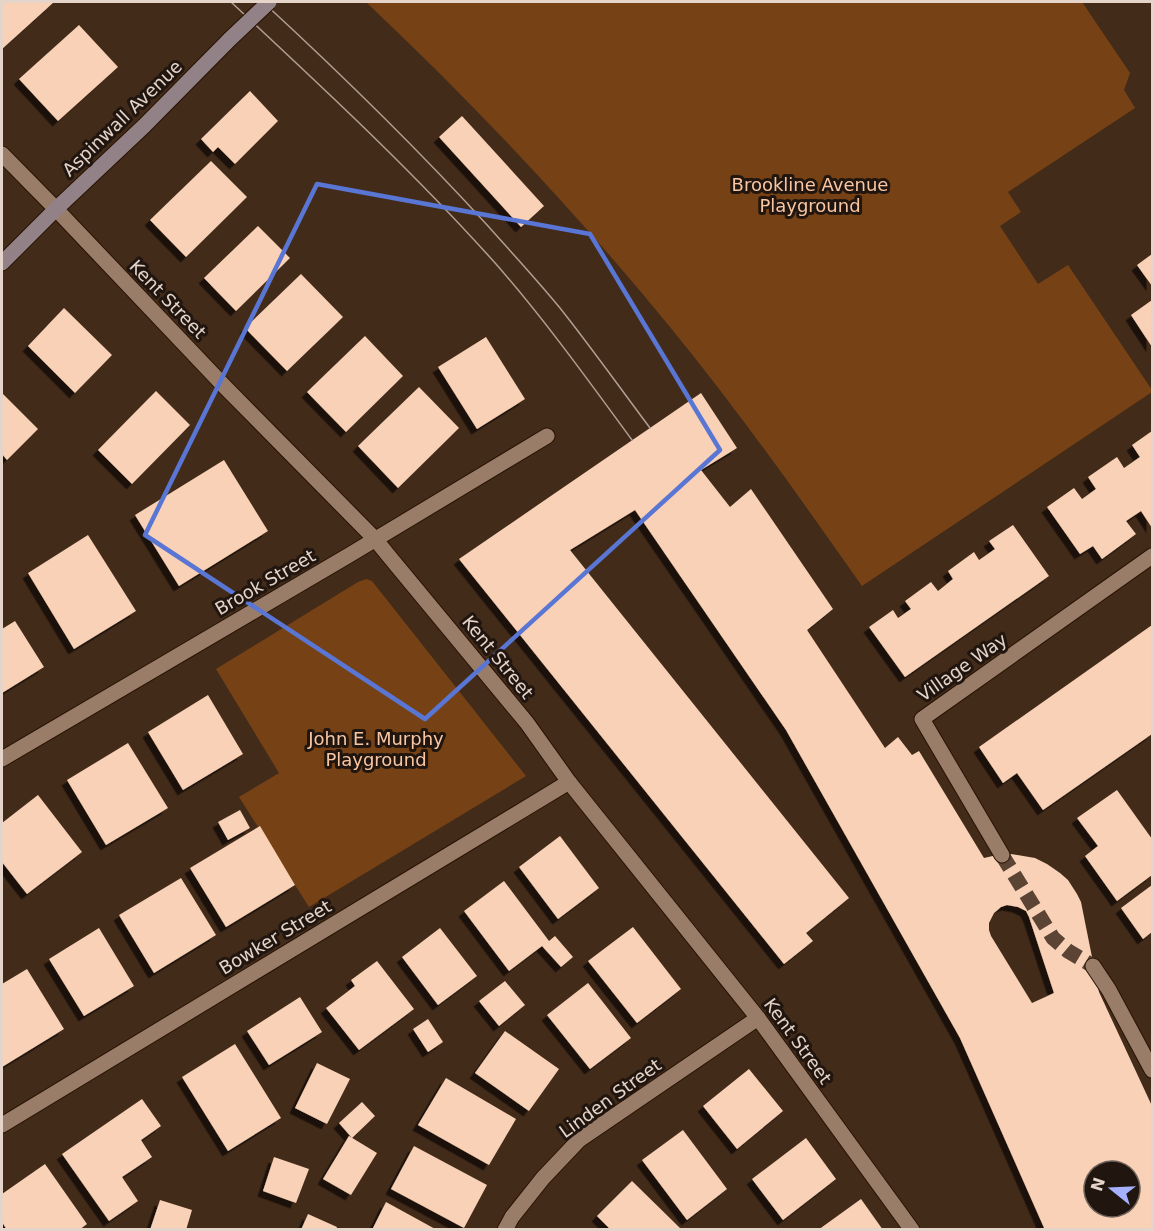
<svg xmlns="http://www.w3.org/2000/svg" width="1154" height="1231" viewBox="0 0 1154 1231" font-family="'DejaVu Sans',sans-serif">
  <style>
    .green { fill: #764215 }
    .building { fill: #f8d1b6; fill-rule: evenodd; filter: url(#shadow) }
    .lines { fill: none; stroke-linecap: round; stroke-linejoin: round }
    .minor-tunnel { stroke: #5b4434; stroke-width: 15; stroke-dasharray: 15 8; stroke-linecap: butt }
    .minor-casing { stroke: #281303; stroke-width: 17 }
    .tertiary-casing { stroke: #281303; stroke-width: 17 }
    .secondary-casing { stroke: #281303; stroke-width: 17 }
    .minor { stroke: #997d69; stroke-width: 15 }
    .tertiary { stroke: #997d69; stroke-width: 15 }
    .secondary { stroke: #928186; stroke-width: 15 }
    .tram { stroke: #b19f92; stroke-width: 1.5 }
    .secondary-bridge-casing { stroke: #281303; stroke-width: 17; stroke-linecap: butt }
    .secondary-bridge { stroke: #928186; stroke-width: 15 }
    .marked { fill: none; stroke: #5976d4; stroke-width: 4.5; stroke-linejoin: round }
    .labels { text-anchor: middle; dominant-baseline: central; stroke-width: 6; stroke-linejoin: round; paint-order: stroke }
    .street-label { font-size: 18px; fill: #e4d4ca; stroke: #21160f }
    .park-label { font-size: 18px; fill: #f9c6a3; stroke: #21160f }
  </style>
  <defs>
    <filter id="shadow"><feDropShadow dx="-5.5" dy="5.5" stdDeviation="0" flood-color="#0009"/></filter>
  </defs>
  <rect width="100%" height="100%" fill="#432b1a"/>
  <path class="green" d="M 366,2 L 1082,2 L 1130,73 L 1124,90 L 1135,108 L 1008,192 L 1021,212 L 1000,226 L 1038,284 L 1068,265 L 1152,390 L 1152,392 L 862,586 C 800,498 738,410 670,327 C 576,212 474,104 366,2 Z
    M 366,579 L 372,581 L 526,776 L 309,907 L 239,797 L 279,773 L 216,669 L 358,582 Z"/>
  <path class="building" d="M 2,2 L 54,2 L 2,49 Z
    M 79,25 L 118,67 L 58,121 L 19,79 Z
    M 250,91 L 278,121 L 235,164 L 218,147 L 213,152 L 201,139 Z
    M 462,116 L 544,206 L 521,227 L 439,137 Z
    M 211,161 L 247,197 L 186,257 L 150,220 Z
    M 258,226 L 290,258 L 236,311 L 204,278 Z
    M 1152,254 L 1152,286 L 1137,265 Z
    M 301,274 L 343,317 L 287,371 L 245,328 Z
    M 1152,300 L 1152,347 L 1131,315 Z
    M 64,308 L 112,355 L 75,393 L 28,346 Z
    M 365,336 L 403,376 L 346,432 L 307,392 Z
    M 486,337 L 525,399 L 477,429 L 438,367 Z
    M 419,387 L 459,428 L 398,488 L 358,446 Z
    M 156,391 L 190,425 L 132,484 L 98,450 Z
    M 2,393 L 38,429 L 7,460 L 2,454 Z
    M 701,393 L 737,448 L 701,470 L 730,507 L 751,489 L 833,609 L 807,630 L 885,748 L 898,737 L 912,755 L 919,751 L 984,858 L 997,855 L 1011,854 L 1035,858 L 1047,864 L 1060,873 L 1068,880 L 1077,894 L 1081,902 L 1099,992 L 1152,1106 L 1152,1230 L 1045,1230 L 960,1038 L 786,730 L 635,510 L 570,550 L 849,898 L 806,933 L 813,941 L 784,964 L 459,559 ZM 1007,905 L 1018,907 L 1026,911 L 1029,917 L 1054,993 L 1032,1003 L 991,936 L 989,930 L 989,923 L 994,913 L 1001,907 ZM 1094,1171 L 1130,1171 L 1130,1207 L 1094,1207 Z
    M 1152,431 L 1152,528 L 1141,511 L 1126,521 L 1136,534 L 1102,559 L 1093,546 L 1080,554 L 1047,507 L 1074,488 L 1082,499 L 1096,489 L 1088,477 L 1117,457 L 1124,468 L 1140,457 L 1132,445 Z
    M 224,460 L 268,531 L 179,586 L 135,515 Z
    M 1013,525 L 1049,576 L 905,677 L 869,627 L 893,610 L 898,618 L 911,609 L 905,601 L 931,582 L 938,591 L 953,579 L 948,571 L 974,552 L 979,560 L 995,549 L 989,541 Z
    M 88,535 L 136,611 L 74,649 L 28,573 Z
    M 15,621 L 44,667 L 2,693 L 2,629 Z
    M 1152,625 L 1152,734 L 1043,810 L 1017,773 L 1003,783 L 979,747 Z
    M 208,695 L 243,754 L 183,790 L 148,732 Z
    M 128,743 L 168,808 L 106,845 L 67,780 Z
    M 1117,790 L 1152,839 L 1152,875 L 1117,901 L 1085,856 L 1098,846 L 1077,818 Z
    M 38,795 L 82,852 L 27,894 L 2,862 L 2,823 Z
    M 240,810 L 250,828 L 228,840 L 218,822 Z
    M 260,826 L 295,885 L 226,927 L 190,868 Z
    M 560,836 L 599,888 L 558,919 L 519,867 Z
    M 181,878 L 216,935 L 154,973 L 119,915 Z
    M 504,881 L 549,941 L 555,936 L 573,957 L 561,967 L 542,946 L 509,971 L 464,911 Z
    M 1152,885 L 1152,932 L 1143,939 L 1121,908 Z
    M 633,927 L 681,989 L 637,1023 L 588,961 Z
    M 99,928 L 134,986 L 84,1016 L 49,959 Z
    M 440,928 L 477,976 L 438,1005 L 402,957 Z
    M 377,961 L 414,1009 L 359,1050 L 326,1008 L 355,986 L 351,980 Z
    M 27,969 L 64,1029 L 2,1067 L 2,984 Z
    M 505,981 L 525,1005 L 499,1026 L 479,1001 Z
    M 588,983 L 631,1038 L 590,1069 L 547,1015 Z
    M 300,997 L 322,1032 L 269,1065 L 247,1031 Z
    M 428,1019 L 443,1042 L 428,1052 L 413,1029 Z
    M 505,1031 L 559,1069 L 529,1111 L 475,1073 Z
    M 235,1044 L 281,1118 L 228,1151 L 182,1077 Z
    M 317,1063 L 350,1079 L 327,1124 L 295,1108 Z
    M 749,1069 L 783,1111 L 737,1149 L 703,1106 Z
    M 446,1078 L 516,1119 L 489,1165 L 418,1125 Z
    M 142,1099 L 161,1126 L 141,1140 L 152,1157 L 122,1177 L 138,1201 L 109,1221 L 62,1154 Z
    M 362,1102 L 375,1116 L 352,1138 L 339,1123 Z
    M 683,1130 L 727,1189 L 687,1220 L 642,1160 Z
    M 349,1136 L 377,1153 L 351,1195 L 323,1179 Z
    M 806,1138 L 836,1179 L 783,1220 L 752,1179 Z
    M 414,1146 L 487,1185 L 464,1228 L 391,1189 Z
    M 274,1157 L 309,1169 L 296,1203 L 263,1191 Z
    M 45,1164 L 87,1224 L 79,1230 L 7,1230 L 2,1222 L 2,1194 Z
    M 632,1181 L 680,1228 L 679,1230 L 611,1230 L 597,1216 Z
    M 861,1199 L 883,1230 L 818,1230 Z
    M 160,1200 L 192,1210 L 186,1230 L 150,1230 Z
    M 386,1202 L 437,1230 L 372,1230 Z
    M 308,1214 L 337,1227 L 336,1230 L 301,1230 Z"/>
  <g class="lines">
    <path class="minor-tunnel" d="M 1002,855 L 1053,938 L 1068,951 L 1093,966"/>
    <defs>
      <path id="minor" d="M 2,759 L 351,554 L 547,436
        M 1002,855 L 922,719 L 1152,556
        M 1093,966 L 1109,990 L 1152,1070
        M 2,1125 L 569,782
        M 505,1230 L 512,1217 L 543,1178 L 579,1140 L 758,1018"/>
      <path id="tertiary" d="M 2,154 L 56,209 L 225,387 L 375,539 L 388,555 L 527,723 L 569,782 L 758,1018 L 912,1230"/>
      <path id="secondary" d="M 2,263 L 56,209 L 144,126 L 230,39"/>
    </defs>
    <use href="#minor" class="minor-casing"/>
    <use href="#tertiary" class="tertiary-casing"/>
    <use href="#secondary" class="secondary-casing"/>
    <use href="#minor" class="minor"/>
    <use href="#tertiary" class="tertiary"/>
    <use href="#secondary" class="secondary"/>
    <path class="tram" d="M 231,2 C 322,87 413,171 496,264 C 545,320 588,380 632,440
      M 263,2 C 341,74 417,148 488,226 C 512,253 537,280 560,308 C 591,347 620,388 650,428"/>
    <defs>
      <path id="secondary-bridge" d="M 230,39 L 269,2"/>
    </defs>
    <use href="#secondary-bridge" class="secondary-bridge-casing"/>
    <use href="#secondary-bridge" class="secondary-bridge"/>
  </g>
  <path class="marked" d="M 317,184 L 590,234 L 720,450 L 425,719 L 145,535 Z"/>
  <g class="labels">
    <g class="street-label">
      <text transform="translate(122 118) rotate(-44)">Aspinwall Avenue</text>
      <text transform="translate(168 299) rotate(46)">Kent Street</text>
      <text transform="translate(265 582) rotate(-30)">Brook Street</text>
      <text transform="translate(498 657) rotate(51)">Kent Street</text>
      <text transform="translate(962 667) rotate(-35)">Village Way</text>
      <text transform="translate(275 937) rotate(-31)">Bowker Street</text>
      <text transform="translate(798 1041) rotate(54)">Kent Street</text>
      <text transform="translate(610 1098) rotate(-36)">Linden Street</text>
    </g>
    <g class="park-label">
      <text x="810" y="184">Brookline Avenue<tspan x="810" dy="21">Playground</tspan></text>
      <text x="376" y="738">John E. Murphy<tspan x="376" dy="21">Playground</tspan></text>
    </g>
  </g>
  <rect width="1154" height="1231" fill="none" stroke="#e4d4ca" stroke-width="6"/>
  <g transform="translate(1112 1189) rotate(288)"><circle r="28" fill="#21160f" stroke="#6f625a" stroke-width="1.5"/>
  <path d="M0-4.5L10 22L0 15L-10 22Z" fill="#a5b1fc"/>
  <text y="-9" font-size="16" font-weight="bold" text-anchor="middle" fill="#e4d4ca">N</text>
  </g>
</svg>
